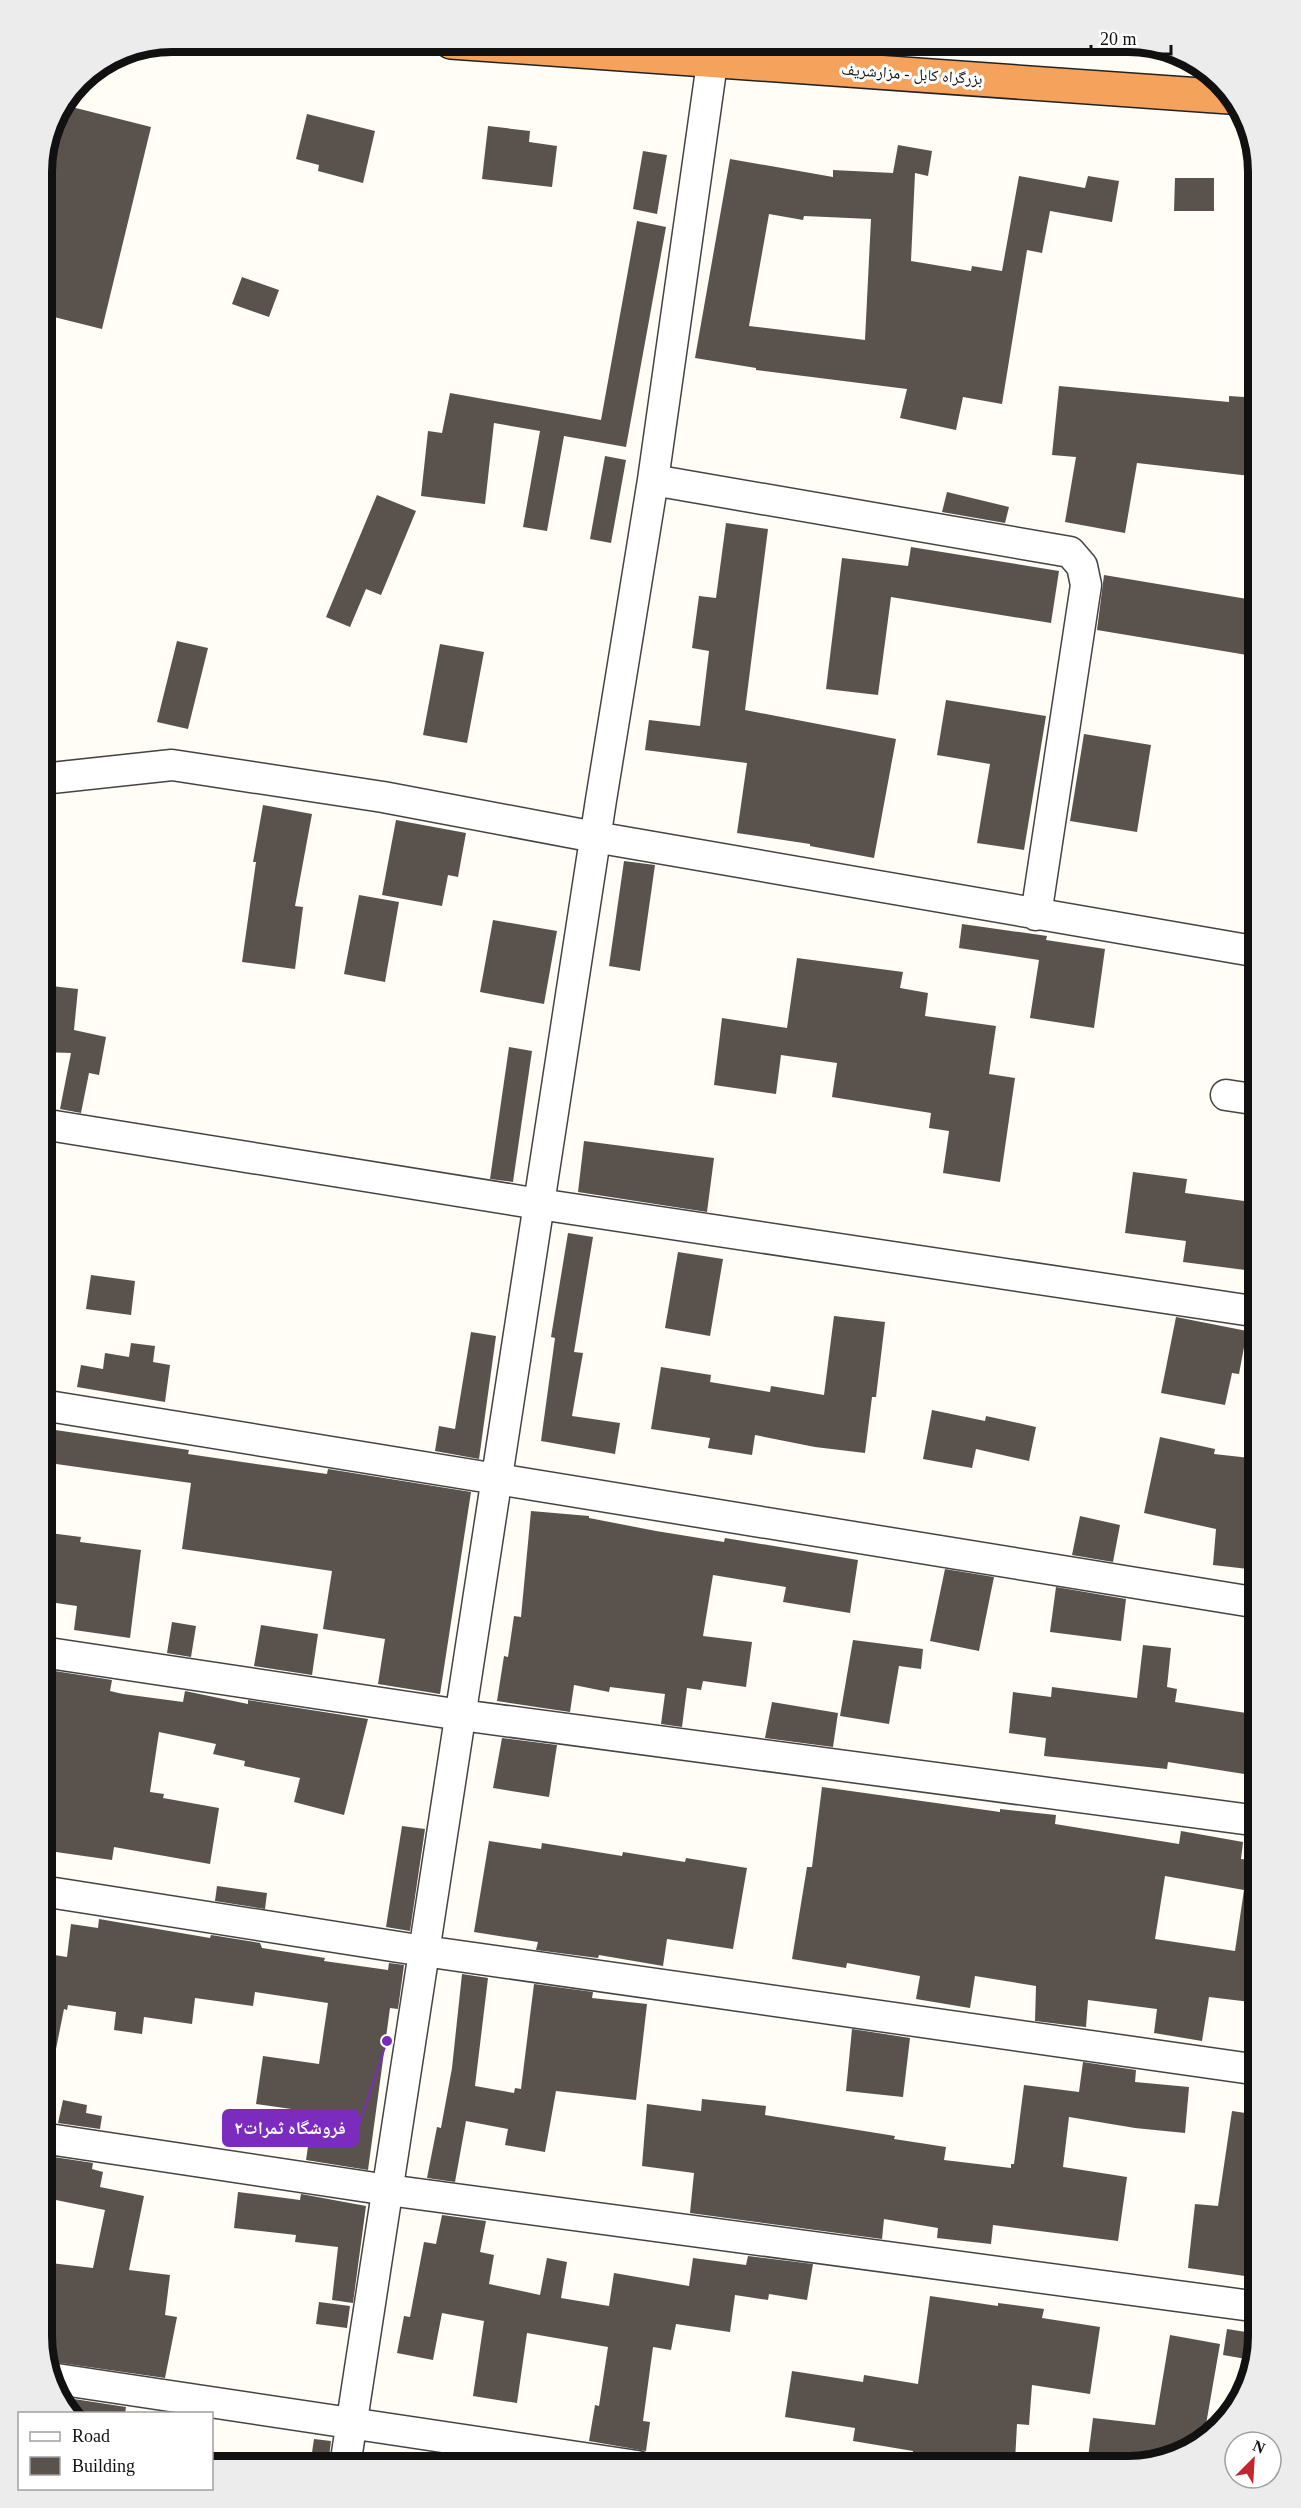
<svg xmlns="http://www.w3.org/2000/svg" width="1301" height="2508" viewBox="0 0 1301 2508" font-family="'Times New Roman','Noto Naskh Arabic',serif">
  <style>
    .building { fill: #5a524d; fill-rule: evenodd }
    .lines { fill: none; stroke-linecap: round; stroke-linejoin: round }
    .street-casing { stroke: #444; stroke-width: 33 }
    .highway-casing { stroke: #222; stroke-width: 36 }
    .street { stroke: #fff; stroke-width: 30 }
    .highway { stroke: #f5a25d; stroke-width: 33 }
    .labels { text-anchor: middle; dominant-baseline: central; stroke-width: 6; stroke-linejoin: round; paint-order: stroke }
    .street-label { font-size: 16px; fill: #111; stroke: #fff }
    .rim { fill: none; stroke: #111; stroke-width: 8 }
    .leader { fill: none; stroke: #7b2cbf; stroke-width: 2 }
    .callout-dot { fill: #7b2cbf; stroke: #fff; stroke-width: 2 }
    .callout { fill: #7b2cbf; stroke: #7b2cbf; stroke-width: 2 }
    .callout-label { font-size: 18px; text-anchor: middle; font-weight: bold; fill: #fff }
  </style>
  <rect width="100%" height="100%" fill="#fffdf5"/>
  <path class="building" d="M 64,105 L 151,127 L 102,329 L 42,314 L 42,196 Z
    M 307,114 L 375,131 L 363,183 L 318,171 L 319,165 L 296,159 Z
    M 488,126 L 530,131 L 529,142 L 557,146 L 552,187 L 482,179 Z
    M 898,145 L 932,151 L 928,176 L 915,173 L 911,261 L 971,271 L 972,266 L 1002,271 L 1019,176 L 1085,188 L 1088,176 L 1119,181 L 1112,222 L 1050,211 L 1042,253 L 1027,250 L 1002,404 L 963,397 L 956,430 L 900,418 L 907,389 L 756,370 L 756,368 L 695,358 L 730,159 L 833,177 L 833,170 L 893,173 ZM 769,214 L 803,220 L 804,216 L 871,219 L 865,340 L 749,326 Z
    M 643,151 L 667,155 L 657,214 L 633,209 Z
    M 1175,178 L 1214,178 L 1214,211 L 1174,211 Z
    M 637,221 L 666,227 L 626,447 L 564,436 L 547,531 L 523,527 L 540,431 L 494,423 L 485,504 L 421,496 L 428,431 L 442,433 L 450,393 L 601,420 Z
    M 242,277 L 279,290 L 269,317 L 232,304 Z
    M 1059,386 L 1229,402 L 1229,396 L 1259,398 L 1259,477 L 1137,463 L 1125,533 L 1065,522 L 1076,457 L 1052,455 Z
    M 605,456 L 626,460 L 611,543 L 590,539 Z
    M 947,492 L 1009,507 L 1005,523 L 942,512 Z
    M 377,495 L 416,511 L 381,595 L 366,589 L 350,627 L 326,617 Z
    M 726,523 L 768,529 L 745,710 L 896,739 L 874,858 L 810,846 L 810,844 L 737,833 L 747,763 L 645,750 L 649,720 L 700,726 L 709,651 L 692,648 L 699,596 L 716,598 Z
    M 911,547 L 1059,571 L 1051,623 L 891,597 L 878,695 L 826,689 L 842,558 L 908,566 Z
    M 1104,575 L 1259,601 L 1259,657 L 1097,630 Z
    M 177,641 L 208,648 L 188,729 L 157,722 Z
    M 440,644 L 484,652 L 467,743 L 423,735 Z
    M 946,700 L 1046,716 L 1024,850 L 977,843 L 990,764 L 937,755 Z
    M 1084,734 L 1151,745 L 1137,832 L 1070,821 Z
    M 263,805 L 312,814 L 295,906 L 303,907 L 295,969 L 242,962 L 256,862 L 253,862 Z
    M 396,820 L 466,833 L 458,877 L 448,875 L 442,906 L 382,895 Z
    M 624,861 L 655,865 L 640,971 L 609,966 Z
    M 359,895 L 399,902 L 385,982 L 344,974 Z
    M 493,920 L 557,931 L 544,1004 L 480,992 Z
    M 962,924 L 1047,936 L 1046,940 L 1105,949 L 1094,1028 L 1030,1018 L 1039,960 L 959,948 Z
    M 797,958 L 903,972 L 900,988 L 928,993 L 925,1016 L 996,1026 L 989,1074 L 1015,1078 L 1000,1182 L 943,1173 L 949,1131 L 929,1128 L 931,1113 L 832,1097 L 837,1063 L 781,1055 L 776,1094 L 714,1085 L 722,1018 L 787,1028 Z
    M 42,985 L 78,989 L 74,1030 L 106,1037 L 99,1075 L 89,1073 L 81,1113 L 60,1109 L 71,1053 L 42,1052 Z
    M 509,1047 L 532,1051 L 513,1182 L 490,1179 Z
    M 584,1141 L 714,1158 L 707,1212 L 578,1192 Z
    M 1133,1172 L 1187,1179 L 1185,1193 L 1259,1203 L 1259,1227 L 1253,1271 L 1183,1262 L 1186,1241 L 1125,1233 Z
    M 568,1233 L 593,1237 L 574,1352 L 583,1353 L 572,1416 L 620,1423 L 615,1454 L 541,1441 L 555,1338 L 551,1337 Z
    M 678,1252 L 723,1259 L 710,1336 L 665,1328 Z
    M 91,1275 L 135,1281 L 131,1315 L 86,1309 Z
    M 834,1316 L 885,1322 L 876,1397 L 872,1397 L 865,1453 L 815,1447 L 755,1435 L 752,1455 L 708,1448 L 710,1438 L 651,1429 L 661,1367 L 711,1375 L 710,1382 L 770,1392 L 771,1386 L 824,1395 Z
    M 1176,1317 L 1247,1331 L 1239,1374 L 1232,1373 L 1225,1405 L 1161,1393 Z
    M 471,1332 L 496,1336 L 479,1459 L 435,1451 L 439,1426 L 455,1429 Z
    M 131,1343 L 155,1346 L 153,1362 L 170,1365 L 165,1402 L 77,1387 L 81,1365 L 103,1369 L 105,1353 L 129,1357 Z
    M 932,1410 L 985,1421 L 986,1416 L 1036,1427 L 1029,1461 L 976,1449 L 972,1468 L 923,1459 Z
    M 42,1428 L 189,1450 L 188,1454 L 256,1464 L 327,1474 L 328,1469 L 471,1492 L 440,1694 L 378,1684 L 385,1639 L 323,1629 L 332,1571 L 182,1549 L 191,1483 L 42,1462 Z
    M 1160,1437 L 1215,1449 L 1214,1454 L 1259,1459 L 1257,1570 L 1213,1565 L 1216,1529 L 1144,1513 Z
    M 531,1511 L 589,1516 L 589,1518 L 656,1531 L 724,1542 L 725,1538 L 858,1560 L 850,1613 L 783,1602 L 786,1587 L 713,1575 L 703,1636 L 752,1642 L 746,1687 L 703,1681 L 701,1690 L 687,1688 L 682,1727 L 661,1724 L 665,1694 L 610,1687 L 609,1692 L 574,1685 L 570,1712 L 497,1701 L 504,1656 L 508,1657 L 514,1616 L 521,1617 Z
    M 1080,1516 L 1120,1525 L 1113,1562 L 1072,1555 Z
    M 42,1532 L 81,1537 L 80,1542 L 141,1550 L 130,1638 L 74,1630 L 77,1606 L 42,1601 Z
    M 945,1569 L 994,1577 L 979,1651 L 930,1641 Z
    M 1056,1587 L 1126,1599 L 1121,1641 L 1050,1632 Z
    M 172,1622 L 196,1626 L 191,1657 L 167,1653 Z
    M 261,1625 L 318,1634 L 312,1675 L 254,1666 Z
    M 853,1640 L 923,1649 L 921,1669 L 899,1666 L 889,1724 L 840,1716 Z
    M 1143,1645 L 1171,1648 L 1167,1687 L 1177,1689 L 1175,1702 L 1259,1715 L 1259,1759 L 1257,1776 L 1168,1762 L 1167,1769 L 1044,1756 L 1046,1738 L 1009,1733 L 1013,1692 L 1051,1697 L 1052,1687 L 1137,1698 Z
    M 42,1669 L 112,1680 L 110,1691 L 123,1694 L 183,1702 L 185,1691 L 248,1704 L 248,1700 L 368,1719 L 344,1815 L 294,1802 L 300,1778 L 244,1766 L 245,1761 L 213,1754 L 216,1744 L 159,1732 L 150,1792 L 164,1794 L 163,1798 L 219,1808 L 210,1864 L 114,1847 L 112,1860 L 42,1850 L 42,1824 L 50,1771 L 42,1770 Z
    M 772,1702 L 838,1713 L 833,1747 L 765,1738 Z
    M 502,1738 L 557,1745 L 549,1797 L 493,1788 Z
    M 822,1787 L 1000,1812 L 1000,1809 L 1056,1815 L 1055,1824 L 1179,1844 L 1181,1831 L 1243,1842 L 1241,1859 L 1259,1861 L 1259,2003 L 1209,1997 L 1202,2041 L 1154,2033 L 1157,2009 L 1088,2000 L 1086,2027 L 1076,2026 L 1035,2021 L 1036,1986 L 975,1976 L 970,2008 L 916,1999 L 920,1976 L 847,1963 L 846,1968 L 792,1959 L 807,1867 L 812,1867 ZM 1165,1876 L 1244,1890 L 1235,1951 L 1155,1939 Z
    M 402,1826 L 425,1829 L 410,1931 L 386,1927 Z
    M 489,1841 L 541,1849 L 542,1843 L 622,1856 L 623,1852 L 685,1862 L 686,1858 L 747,1868 L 733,1949 L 667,1939 L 663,1966 L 599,1955 L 598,1958 L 536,1950 L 538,1942 L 474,1932 Z
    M 217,1886 L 267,1893 L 265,1909 L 215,1901 Z
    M 99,1919 L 210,1938 L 211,1935 L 260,1943 L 262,1948 L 325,1958 L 324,1961 L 388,1970 L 389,1963 L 404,1965 L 398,2009 L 390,2008 L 368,2170 L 306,2160 L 313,2112 L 256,2104 L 263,2056 L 319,2064 L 328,2003 L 255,1992 L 253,2006 L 195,1998 L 192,2024 L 144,2017 L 142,2034 L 114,2030 L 116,2012 L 68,2005 L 67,2010 L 64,2009 L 52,2069 L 42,2068 L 42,1953 L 67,1957 L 71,1924 L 98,1928 Z
    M 462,1974 L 488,1978 L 475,2086 L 514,2093 L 515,2088 L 521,2089 L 534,1984 L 593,1992 L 592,1998 L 647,2004 L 636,2100 L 556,2091 L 545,2152 L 505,2145 L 508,2129 L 466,2121 L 455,2182 L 427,2178 L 437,2127 L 441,2128 L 452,2068 Z
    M 852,2029 L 910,2038 L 903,2097 L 846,2091 Z
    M 1083,2062 L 1136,2070 L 1135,2082 L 1189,2087 L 1185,2133 L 1135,2128 L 1069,2117 L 1063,2167 L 1127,2177 L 1118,2241 L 993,2225 L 991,2244 L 937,2238 L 938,2228 L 884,2219 L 882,2239 L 690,2213 L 694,2173 L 642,2166 L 647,2104 L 701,2111 L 702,2099 L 766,2106 L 765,2115 L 895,2136 L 894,2139 L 946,2147 L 944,2160 L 1011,2168 L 1011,2164 L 1014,2164 L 1024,2085 L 1079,2092 Z
    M 63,2100 L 87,2105 L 86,2113 L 102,2116 L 100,2129 L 58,2123 Z
    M 1232,2111 L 1259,2115 L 1259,2278 L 1188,2268 L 1195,2204 L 1218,2206 Z
    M 54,2157 L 93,2163 L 92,2169 L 103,2172 L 100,2187 L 144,2196 L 129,2270 L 170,2275 L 165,2315 L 177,2317 L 165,2378 L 47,2361 L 46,2355 L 53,2295 L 42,2294 L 42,2262 L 93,2268 L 105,2210 L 46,2198 Z
    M 238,2192 L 300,2200 L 301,2194 L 366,2206 L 353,2303 L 332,2300 L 338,2247 L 295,2242 L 296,2235 L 234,2228 Z
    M 442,2215 L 486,2221 L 480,2252 L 494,2255 L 489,2284 L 540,2295 L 547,2258 L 567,2262 L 561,2298 L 609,2306 L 614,2273 L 689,2286 L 693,2258 L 746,2265 L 748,2256 L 813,2264 L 807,2300 L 769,2294 L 768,2300 L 735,2295 L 730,2332 L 676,2324 L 671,2350 L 653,2347 L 643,2421 L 650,2422 L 646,2451 L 589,2441 L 595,2405 L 599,2406 L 608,2347 L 527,2333 L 517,2403 L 473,2396 L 484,2321 L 442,2313 L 433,2360 L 397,2353 L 404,2316 L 410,2317 L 424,2242 L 436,2244 Z
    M 930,2296 L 998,2306 L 998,2303 L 1044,2309 L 1042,2318 L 1100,2327 L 1090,2394 L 1032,2385 L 1029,2425 L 1017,2424 L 1015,2461 L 959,2457 L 958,2466 L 911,2466 L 913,2451 L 853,2441 L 855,2428 L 785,2417 L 792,2371 L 863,2382 L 864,2375 L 918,2384 Z
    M 319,2302 L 350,2306 L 347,2328 L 316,2324 Z
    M 1227,2329 L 1259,2334 L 1252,2360 L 1223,2355 Z
    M 1170,2335 L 1220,2344 L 1204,2436 L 1179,2456 L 1129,2466 L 1087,2466 L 1093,2418 L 1155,2425 Z
    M 61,2397 L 126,2407 L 125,2414 L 75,2414 Z
    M 314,2439 L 331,2441 L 328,2466 L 310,2466 Z"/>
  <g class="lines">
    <defs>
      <path id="street" d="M 653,480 L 1070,552 L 1082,566 L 1086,585 L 1036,915
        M 42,779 L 172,765 L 383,797 L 595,837 L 1259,952
        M 1226,1095 L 1259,1100
        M 42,1124 L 539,1204 L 1259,1312
        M 42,1405 L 1259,1603
        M 42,1652 L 461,1715 L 1259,1821
        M 42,1891 L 424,1951 L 1259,2070
        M 42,2138 L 388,2190 L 1259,2307
        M 50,2378 L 637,2466
        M 345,2466 L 601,800 L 653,480 L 715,42"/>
      <path id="highway" d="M 451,42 L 1229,97"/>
    </defs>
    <use href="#street" class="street-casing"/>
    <use href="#highway" class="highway-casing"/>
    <use href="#street" class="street"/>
    <use href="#highway" class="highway"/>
  </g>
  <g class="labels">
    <g class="street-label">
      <text transform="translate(912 74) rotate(4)">بزرگراه کابل - مزارشریف</text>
    </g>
  </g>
  <path d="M0 0H1301V2508H0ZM172 52H1128A120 120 0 0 1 1248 172V2336A120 120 0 0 1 1128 2456H172A120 120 0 0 1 52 2336V172A120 120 0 0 1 172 52Z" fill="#ececec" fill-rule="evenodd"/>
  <path class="rim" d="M172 52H1128A120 120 0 0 1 1248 172V2336A120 120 0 0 1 1128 2456H172A120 120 0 0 1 52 2336V172A120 120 0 0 1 172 52Z"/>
  <path class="leader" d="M387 2041L358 2128"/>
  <circle class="callout-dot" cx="387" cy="2041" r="6"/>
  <rect class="callout" x="223" y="2110" width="135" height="36" rx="6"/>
  <g class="callout-label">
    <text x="290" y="2134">فروشگاه ثمرات٢</text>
  </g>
  <rect x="18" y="2412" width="195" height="78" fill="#ffffff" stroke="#a0a0a0" stroke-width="1.5"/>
  <rect x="30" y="2432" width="30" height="9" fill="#ffffff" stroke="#a0a0a0" stroke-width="1.5"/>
  <text x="72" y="2442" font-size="18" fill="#111111">Road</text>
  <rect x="30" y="2457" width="30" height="18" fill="#5a524d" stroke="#a0a0a0" stroke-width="1.5"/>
  <text x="72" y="2472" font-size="18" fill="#111111">Building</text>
  <g transform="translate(1253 2460) rotate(24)"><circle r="28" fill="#ffffff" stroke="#a0a0a0" stroke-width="1.5"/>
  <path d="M0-4.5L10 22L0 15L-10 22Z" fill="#c4262e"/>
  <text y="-9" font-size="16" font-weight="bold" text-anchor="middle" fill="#111111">N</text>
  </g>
  <path d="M1091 45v9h80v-9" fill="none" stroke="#111111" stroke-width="3"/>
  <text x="1100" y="45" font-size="18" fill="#111111" stroke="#ffffff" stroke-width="4.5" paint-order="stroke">20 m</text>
</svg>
